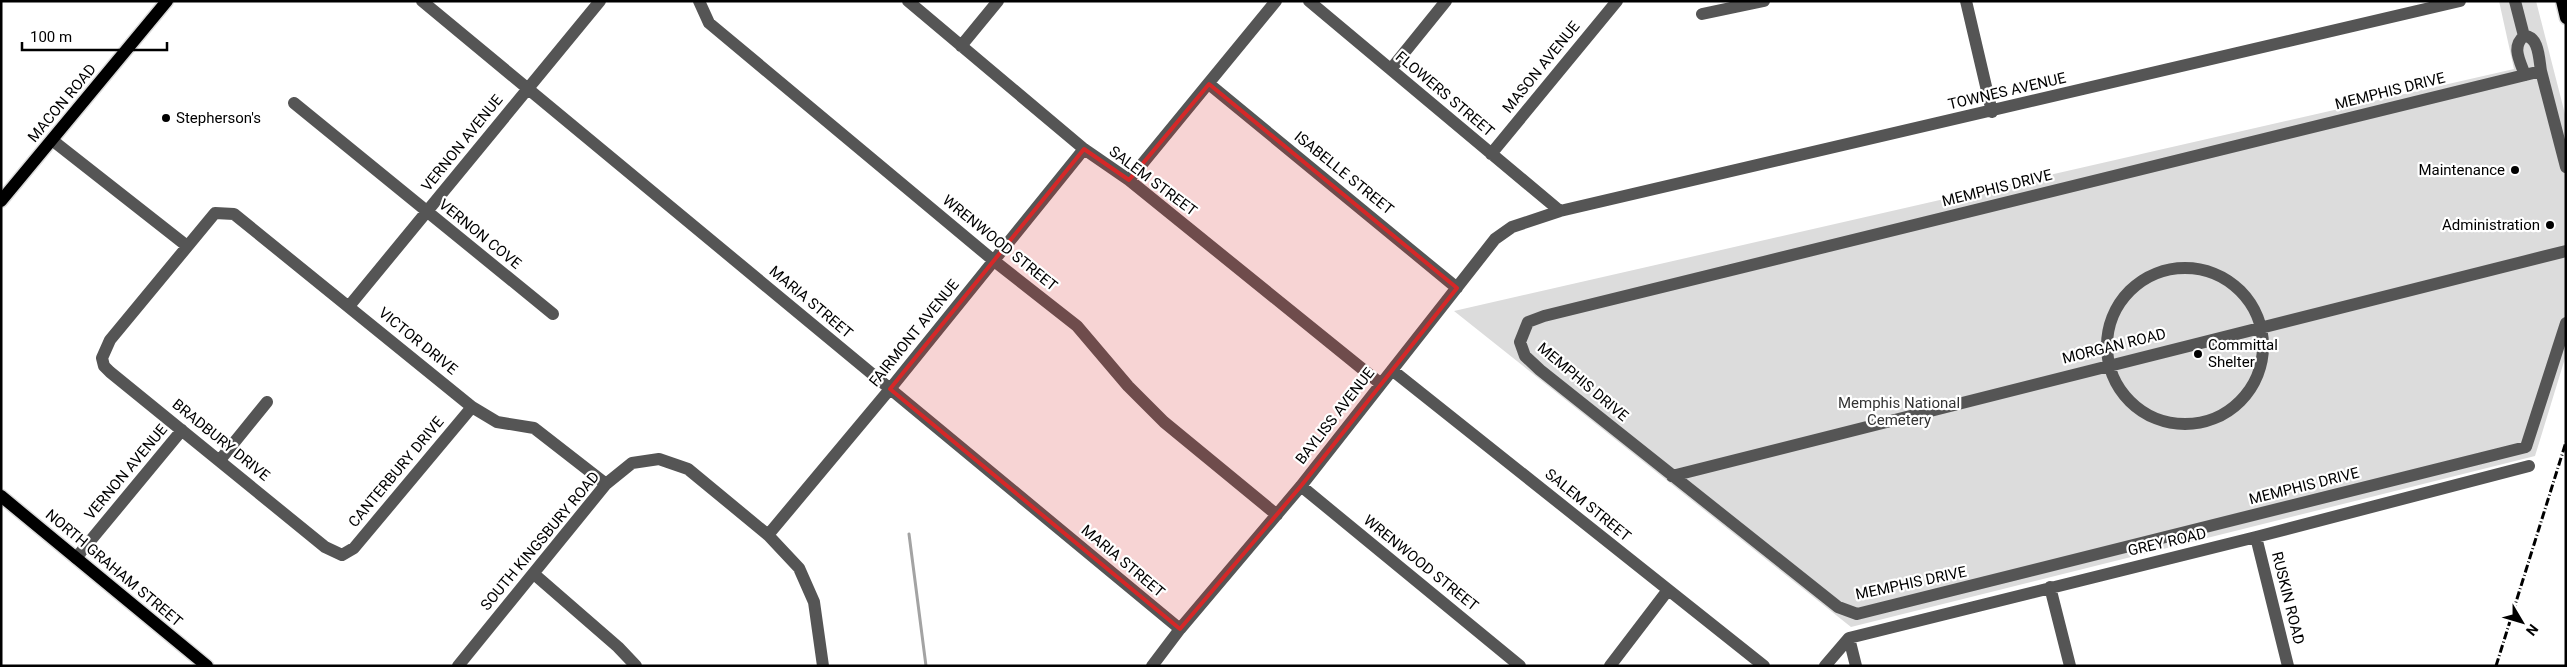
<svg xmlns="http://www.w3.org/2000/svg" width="2567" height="667" viewBox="0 0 2567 667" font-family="Roboto,sans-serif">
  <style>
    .green { fill: #dcdcdc }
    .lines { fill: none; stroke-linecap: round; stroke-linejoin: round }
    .stream { stroke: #a3a3a3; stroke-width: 3 }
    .major-casing { stroke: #dbdbdb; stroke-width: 15 }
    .minor { stroke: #555; stroke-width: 12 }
    .major { stroke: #000; stroke-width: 12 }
    .rail { stroke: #000; stroke-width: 3; stroke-dasharray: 8 2.5 1 2.5; stroke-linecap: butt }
    .marked { fill: #d62828; fill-opacity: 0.2; stroke: #d62828; stroke-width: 4; stroke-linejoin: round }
    .poi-dot { fill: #000; stroke: #fff; stroke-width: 2 }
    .labels { text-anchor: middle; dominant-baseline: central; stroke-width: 4.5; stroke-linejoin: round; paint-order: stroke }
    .street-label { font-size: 15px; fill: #000; stroke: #fff }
    .poi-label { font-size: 15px; fill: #000; stroke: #fff; text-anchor: start }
    .park-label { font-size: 15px; fill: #333; stroke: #fff }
  </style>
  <rect width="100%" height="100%" fill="#fff"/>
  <path class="green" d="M 2499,1 L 2536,1 L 2566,118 L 2566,355 L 2535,456 L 1851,627 L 1454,311 L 2514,69 Z"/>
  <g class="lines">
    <path class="stream" d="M 909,534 L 926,666"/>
    <defs>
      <path id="major" d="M 2562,1 L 2566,18
        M 1,201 L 167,1
        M 1,496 L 207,666"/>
    </defs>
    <use href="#major" class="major-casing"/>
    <path class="minor" d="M 422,1 L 1180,629
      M 699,1 L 709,23 L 993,260 L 1077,326 L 1128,386 L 1164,422 L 1277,515
      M 908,1 L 1084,149 L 1129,180 L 1381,384
      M 1309,1 L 1560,211
      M 1966,1 L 1992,112
      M 2515,1 L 2524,36
      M 1702,14 L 1764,1
      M 2524,36 C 2539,36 2539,59 2541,71
      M 2524,36 C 2511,47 2520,61 2525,75
      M 961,46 L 998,1
      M 1391,69 L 1446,1
      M 1209,84 L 1457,288
      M 294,103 L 553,314
      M 52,140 L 187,246
      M 1491,154 L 1617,1
      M 2566,167 L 2541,71 L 1544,316 L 1528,322 L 1520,342 L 1525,356 L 1540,370 L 1838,607 L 1857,614 L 2526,447 L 2566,323
      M 1129,180 L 1276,1
      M2107 346a78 78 0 1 1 156 0a78 78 0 1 1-156 0Z
      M 350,305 L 600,1
      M 1392,370 L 1764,666
      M 472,407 L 354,548 L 342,555 L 325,547 L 110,372 L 104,366 L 102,358 L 110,340 L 215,213 L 234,214 L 472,407 L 497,422 L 534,428 L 606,484
      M 220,460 L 267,402
      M 1672,476 L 2566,251
      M 1301,486 L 1520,666
      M 768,535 L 890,389 L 1084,149
      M 2256,537 L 2288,666
      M 76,558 L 182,430
      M 534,574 L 618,647 L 636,666
      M 2050,587 L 2070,666
      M 1849,638 L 1856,666
      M 458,666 L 606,484 L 632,463 L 659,459 L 688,469 L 768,535 L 799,568 L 814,602 L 823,666
      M 1152,666 L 1180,629 L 1301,486 L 1495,239 L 1512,227 L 1560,211 L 2460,1
      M 1610,666 L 1668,590
      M 1825,666 L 1849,638 L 2256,537 L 2529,466"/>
    <use href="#major" class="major"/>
    <path class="rail" d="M 2496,666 L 2566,442"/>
  </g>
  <path class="marked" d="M 1209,84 L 1457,288 L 1301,486 L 1180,629 L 890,389 L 1084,149 L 1129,180 Z"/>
  <g class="poi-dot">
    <circle cx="166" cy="118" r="5"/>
    <circle cx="2515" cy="170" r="5"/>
    <circle cx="2550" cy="225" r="5"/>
    <circle cx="2198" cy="354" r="5"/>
  </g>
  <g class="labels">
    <g class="street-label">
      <text transform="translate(1541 67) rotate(-51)">MASON AVENUE</text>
      <text transform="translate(2007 91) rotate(-13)">TOWNES AVENUE</text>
      <text transform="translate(2390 91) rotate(-14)">MEMPHIS DRIVE</text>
      <text transform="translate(1445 94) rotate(40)">FLOWERS STREET</text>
      <text transform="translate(62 103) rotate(-50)">MACON ROAD</text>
      <text transform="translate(462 143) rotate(-51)">VERNON AVENUE</text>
      <text transform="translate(1344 173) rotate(39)">ISABELLE STREET</text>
      <text transform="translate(1153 181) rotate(37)">SALEM STREET</text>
      <text transform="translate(1997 188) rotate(-14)">MEMPHIS DRIVE</text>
      <text transform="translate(480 234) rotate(39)">VERNON COVE</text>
      <text transform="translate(1000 243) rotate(39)">WRENWOOD STREET</text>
      <text transform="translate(811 302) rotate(40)">MARIA STREET</text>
      <text transform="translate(914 333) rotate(-51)">FAIRMONT AVENUE</text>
      <text transform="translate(418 341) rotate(39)">VICTOR DRIVE</text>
      <text transform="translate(2114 346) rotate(-14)">MORGAN ROAD</text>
      <text transform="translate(1583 382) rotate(40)">MEMPHIS DRIVE</text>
      <text transform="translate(1335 416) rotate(-52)">BAYLISS AVENUE</text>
      <text transform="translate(221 440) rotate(39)">BRADBURY DRIVE</text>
      <text transform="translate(126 472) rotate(-50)">VERNON AVENUE</text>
      <text transform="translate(396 472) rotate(-50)">CANTERBURY DRIVE</text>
      <text transform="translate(2304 486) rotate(-14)">MEMPHIS DRIVE</text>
      <text transform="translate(1588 505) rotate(39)">SALEM STREET</text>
      <text transform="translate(540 541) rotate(-50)">SOUTH KINGSBURY ROAD</text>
      <text transform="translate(2167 542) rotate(-13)">GREY ROAD</text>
      <text transform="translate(1123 561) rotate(40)">MARIA STREET</text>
      <text transform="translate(1421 563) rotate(39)">WRENWOOD STREET</text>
      <text transform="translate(114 568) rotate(40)">NORTH GRAHAM STREET</text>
      <text transform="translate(1911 583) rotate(-12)">MEMPHIS DRIVE</text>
      <text transform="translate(2288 598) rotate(76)">RUSKIN ROAD</text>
    </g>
    <g class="poi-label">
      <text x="176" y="118">Stepherson's</text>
      <text x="2505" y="170" text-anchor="end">Maintenance</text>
      <text x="2540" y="225" text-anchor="end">Administration</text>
      <text x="2208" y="345">Committal<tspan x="2208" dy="17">Shelter</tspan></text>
    </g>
    <g class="park-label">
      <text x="1899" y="403">Memphis National<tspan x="1899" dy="17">Cemetery</tspan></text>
    </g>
  </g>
  <rect width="2567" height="667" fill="none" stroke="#000000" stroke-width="5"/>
  <g transform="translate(2522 622) rotate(128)" stroke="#ffffff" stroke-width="4" paint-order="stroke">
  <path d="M0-4L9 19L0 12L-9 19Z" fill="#000000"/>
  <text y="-8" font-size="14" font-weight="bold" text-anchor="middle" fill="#000000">N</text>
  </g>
  <path d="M22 42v8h145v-8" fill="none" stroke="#000000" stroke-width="2.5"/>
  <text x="30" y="42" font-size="15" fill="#000000" stroke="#ffffff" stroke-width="4" paint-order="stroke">100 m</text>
</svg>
